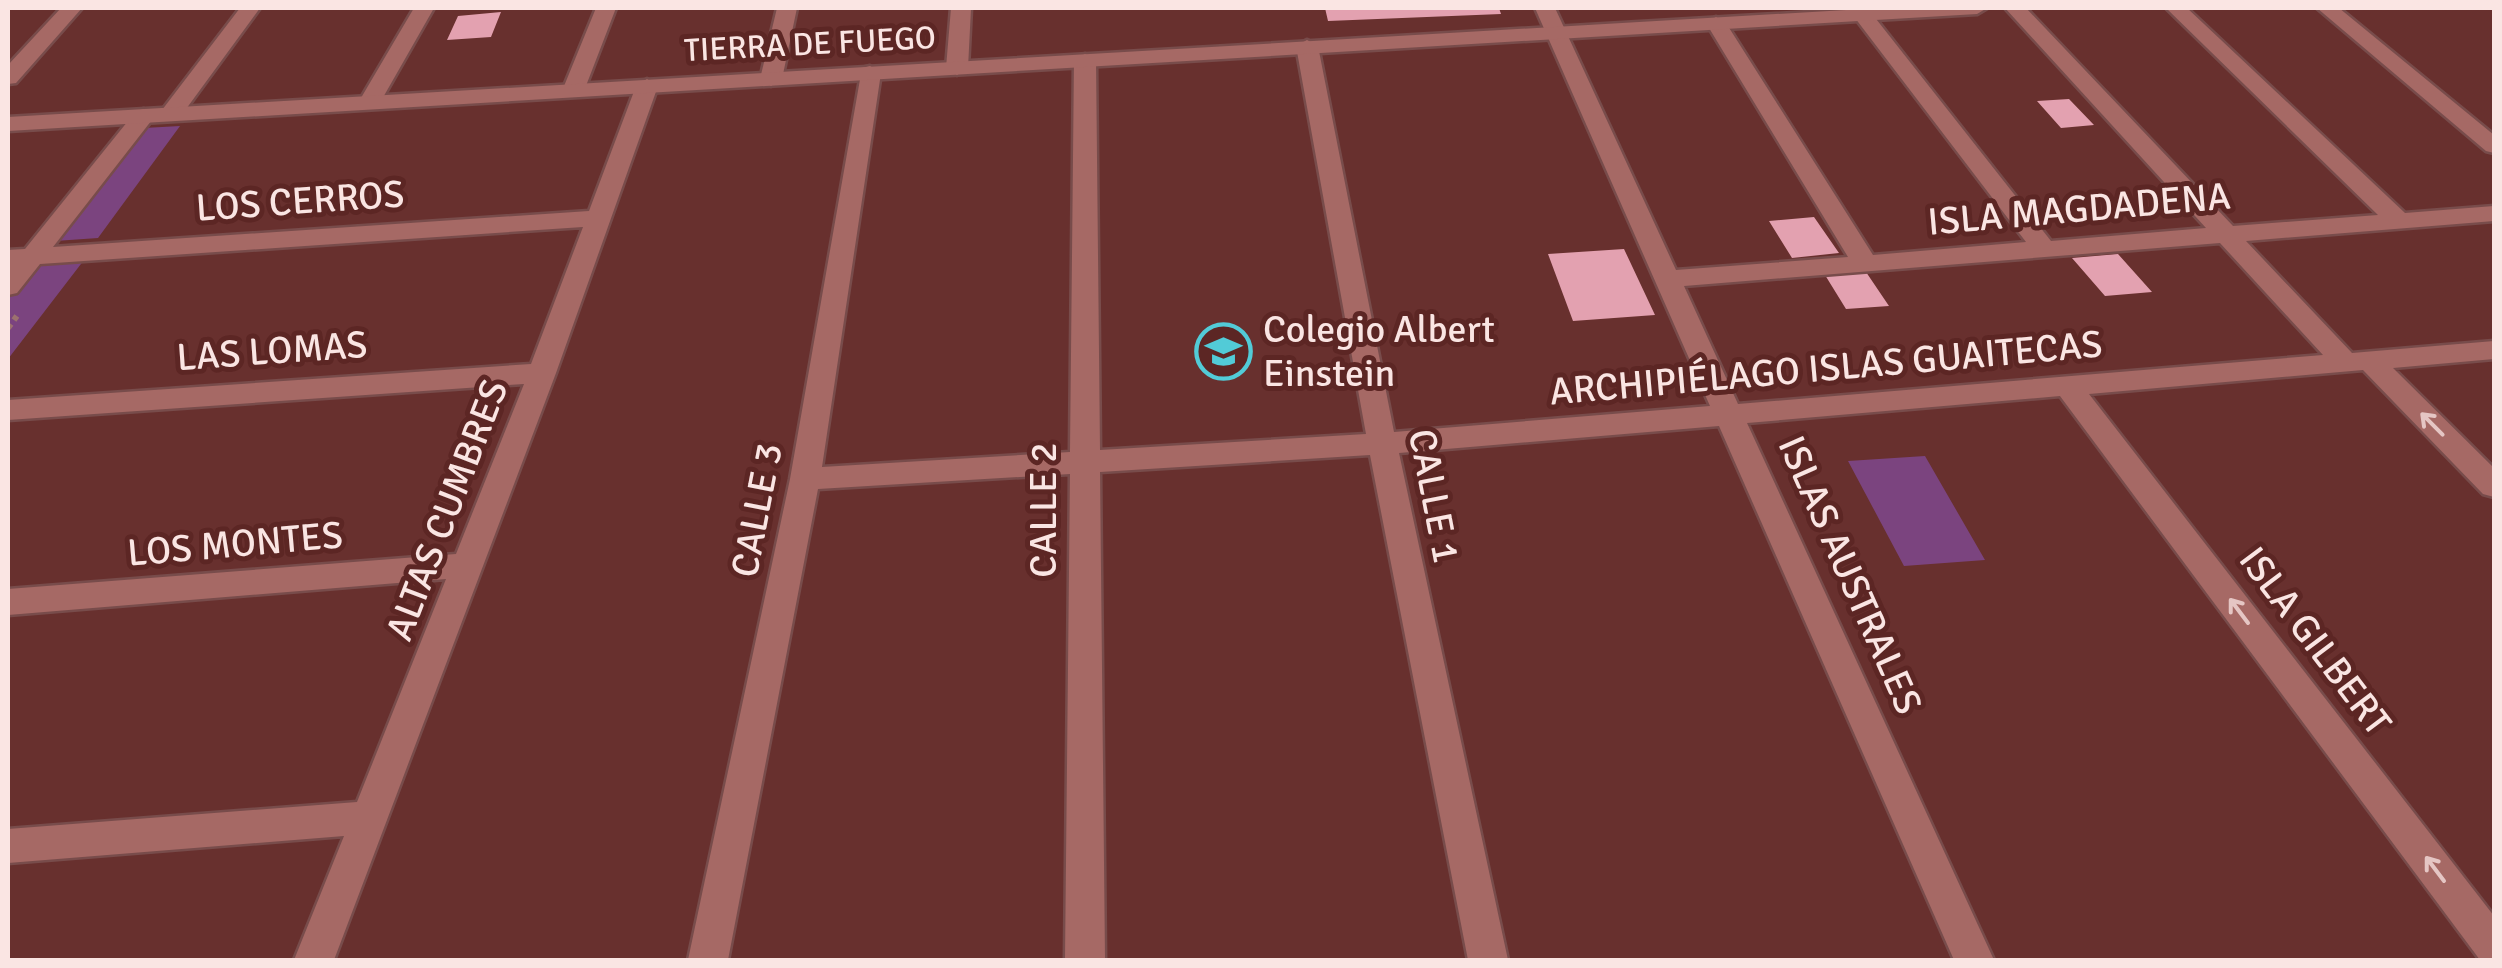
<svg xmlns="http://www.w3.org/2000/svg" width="2502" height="968" viewBox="0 0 2502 968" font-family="Signika,sans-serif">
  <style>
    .green { fill: #7b447f }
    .building { fill: #e3a1b0 }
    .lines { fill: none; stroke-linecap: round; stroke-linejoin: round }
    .minor-casing { stroke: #784c4b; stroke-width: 5 }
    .tertiary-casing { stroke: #784c4b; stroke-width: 5 }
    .path { stroke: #9c716f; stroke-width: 6; stroke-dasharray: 5 5; stroke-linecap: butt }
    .minor { fill: #a66965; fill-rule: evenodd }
    .tertiary { fill: #a66965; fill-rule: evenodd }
    .oneway { stroke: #e5c6c4 }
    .labels { text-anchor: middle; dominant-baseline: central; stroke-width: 10; stroke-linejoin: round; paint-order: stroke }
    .far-street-label { font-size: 32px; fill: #fae5e3; stroke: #5c2624 }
    .street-label { font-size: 38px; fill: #fae5e3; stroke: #5c2624 }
    .poi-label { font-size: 38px; fill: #fae5e3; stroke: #5c2624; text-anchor: start }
  </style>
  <rect width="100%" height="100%" fill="#68302e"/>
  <path class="green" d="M 180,126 L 98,238 L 55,241 L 144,128 Z
    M 84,260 L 8,359 L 8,298 L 34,264 Z
    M 1925,456 L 1985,560 L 1904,566 L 1848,461 Z"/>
  <path class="building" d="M 1325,8 L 1499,8 L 1501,14 L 1328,21 Z
    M 501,12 L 491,37 L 447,40 L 458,16 Z
    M 2069,99 L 2094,125 L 2061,128 L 2037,101 Z
    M 1814,217 L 1839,253 L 1792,258 L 1769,221 Z
    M 1624,249 L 1655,315 L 1573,321 L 1548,254 Z
    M 2118,254 L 2152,292 L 2105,296 L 2072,258 Z
    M 1866,272 L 1889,306 L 1846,309 L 1825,275 Z"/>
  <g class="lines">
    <defs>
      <path id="minor" d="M 61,8 L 82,8 L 16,83 L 8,84 L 8,65 Z
        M 240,8 L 260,8 L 178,120 L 162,120 L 162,110 Z
        M 414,8 L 434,8 L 377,108 L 361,108 L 358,103 Z
        M 596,8 L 616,8 L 584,91 L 581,96 L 565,96 L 562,91 Z
        M 777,8 L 797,8 L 782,79 L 771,86 L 760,79 Z
        M 951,8 L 971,8 L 968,68 L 957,75 L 946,68 Z
        M 1535,8 L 1555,8 L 1676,270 L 1848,257 L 1706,23 L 1716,17 L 1726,23 L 1873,255 L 2026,242 L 1852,14 L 1862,8 L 1869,10 L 2051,241 L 2206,228 L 2005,8 L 2026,8 L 2233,226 L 2378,215 L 2166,8 L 2187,8 L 2405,213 L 2494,206 L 2494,221 L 2246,241 L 2352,353 L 2494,341 L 2494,359 L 2393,368 L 2494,468 L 2494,497 L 2483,494 L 2363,370 L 2089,394 L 2494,916 L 2494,960 L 2480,960 L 2060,396 L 1747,423 L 1994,960 L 1954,960 L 1719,426 L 1399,453 L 1508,960 L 1468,960 L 1370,455 L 1100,472 L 1105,960 L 1065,960 L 1070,474 L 818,489 L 728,960 L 688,960 L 790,479 L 862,68 L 870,66 L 881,73 L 822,467 L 1070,452 L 1074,60 L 1085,54 L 1096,60 L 1100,450 L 1366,434 L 1296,46 L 1307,40 L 1318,46 L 1394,432 L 1710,406 ZM 2220,243 L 2323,355 L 1738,404 L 1684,286 Z
        M 2317,8 L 2339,8 L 2494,135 L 2494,153 L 2486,151 Z
        M 647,79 L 658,86 L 556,373 L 334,960 L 294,960 L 344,836 L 8,863 L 8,829 L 357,802 L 446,579 L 8,615 L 8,589 L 456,554 L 524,384 L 8,420 L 8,400 L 531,364 L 583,227 L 40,264 L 17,293 L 8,295 L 8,250 L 25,249 L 136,111 L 144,109 L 155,116 L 53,247 L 589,211 L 636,86 Z"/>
      <path id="tertiary" d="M 1880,8 L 1987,8 L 1977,14 L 8,131 L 8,117 Z"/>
    </defs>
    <use href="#minor" class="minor-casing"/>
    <use href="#tertiary" class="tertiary-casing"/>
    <path class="path" d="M 8,328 L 19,313"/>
    <use href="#minor" class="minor"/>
    <use href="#tertiary" class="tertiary"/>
  </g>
  <defs><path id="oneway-shaft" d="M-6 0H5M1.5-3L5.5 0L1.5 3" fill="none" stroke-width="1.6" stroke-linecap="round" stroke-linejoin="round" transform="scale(2.5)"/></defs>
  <g class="oneway">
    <use href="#oneway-shaft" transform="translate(2432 424) rotate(-135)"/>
    <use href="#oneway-shaft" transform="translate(2239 611) rotate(-127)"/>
    <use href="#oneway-shaft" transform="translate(2435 869) rotate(-127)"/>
  </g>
  <defs>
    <symbol id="school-ring" viewBox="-11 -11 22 22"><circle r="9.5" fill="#5c2624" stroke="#52cbd7" stroke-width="1.5"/><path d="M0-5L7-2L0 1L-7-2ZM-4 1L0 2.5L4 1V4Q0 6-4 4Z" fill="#52cbd7"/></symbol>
  </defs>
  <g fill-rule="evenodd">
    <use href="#school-ring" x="1192" y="320" width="63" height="63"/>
  </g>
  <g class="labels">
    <g class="far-street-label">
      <text transform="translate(810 44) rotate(-3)">TIERRA DE FUEGO</text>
    </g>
    <g class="street-label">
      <text transform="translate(300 201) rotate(-4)">LOS CERROS</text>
      <text transform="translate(2079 209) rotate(-5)">ISLA MAGDADENA</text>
      <text transform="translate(272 351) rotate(-4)">LAS LOMAS</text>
      <text transform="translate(1826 368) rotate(-5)">ARCHIPIÉLAGO ISLAS GUAITECAS</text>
      <text transform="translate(1434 496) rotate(79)">CALLE 1</text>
      <text transform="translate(447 510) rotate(-69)">ALTAS CUMBRES</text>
      <text transform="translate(757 510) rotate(-79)">CALLE 3</text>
      <text transform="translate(1043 510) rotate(-90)">CALLE 2</text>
      <text transform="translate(235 544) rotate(-5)">LOS MONTES</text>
      <text transform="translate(1850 575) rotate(66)">ISLAS AUSTRALES</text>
      <text transform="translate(2315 641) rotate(53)">ISLA GILBERT</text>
    </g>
    <g class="poi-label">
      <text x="1263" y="329">Colegio Albert<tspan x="1263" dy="44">Einstein</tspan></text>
    </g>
  </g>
  <rect width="2502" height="968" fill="none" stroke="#fae5e3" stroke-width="20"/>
</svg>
